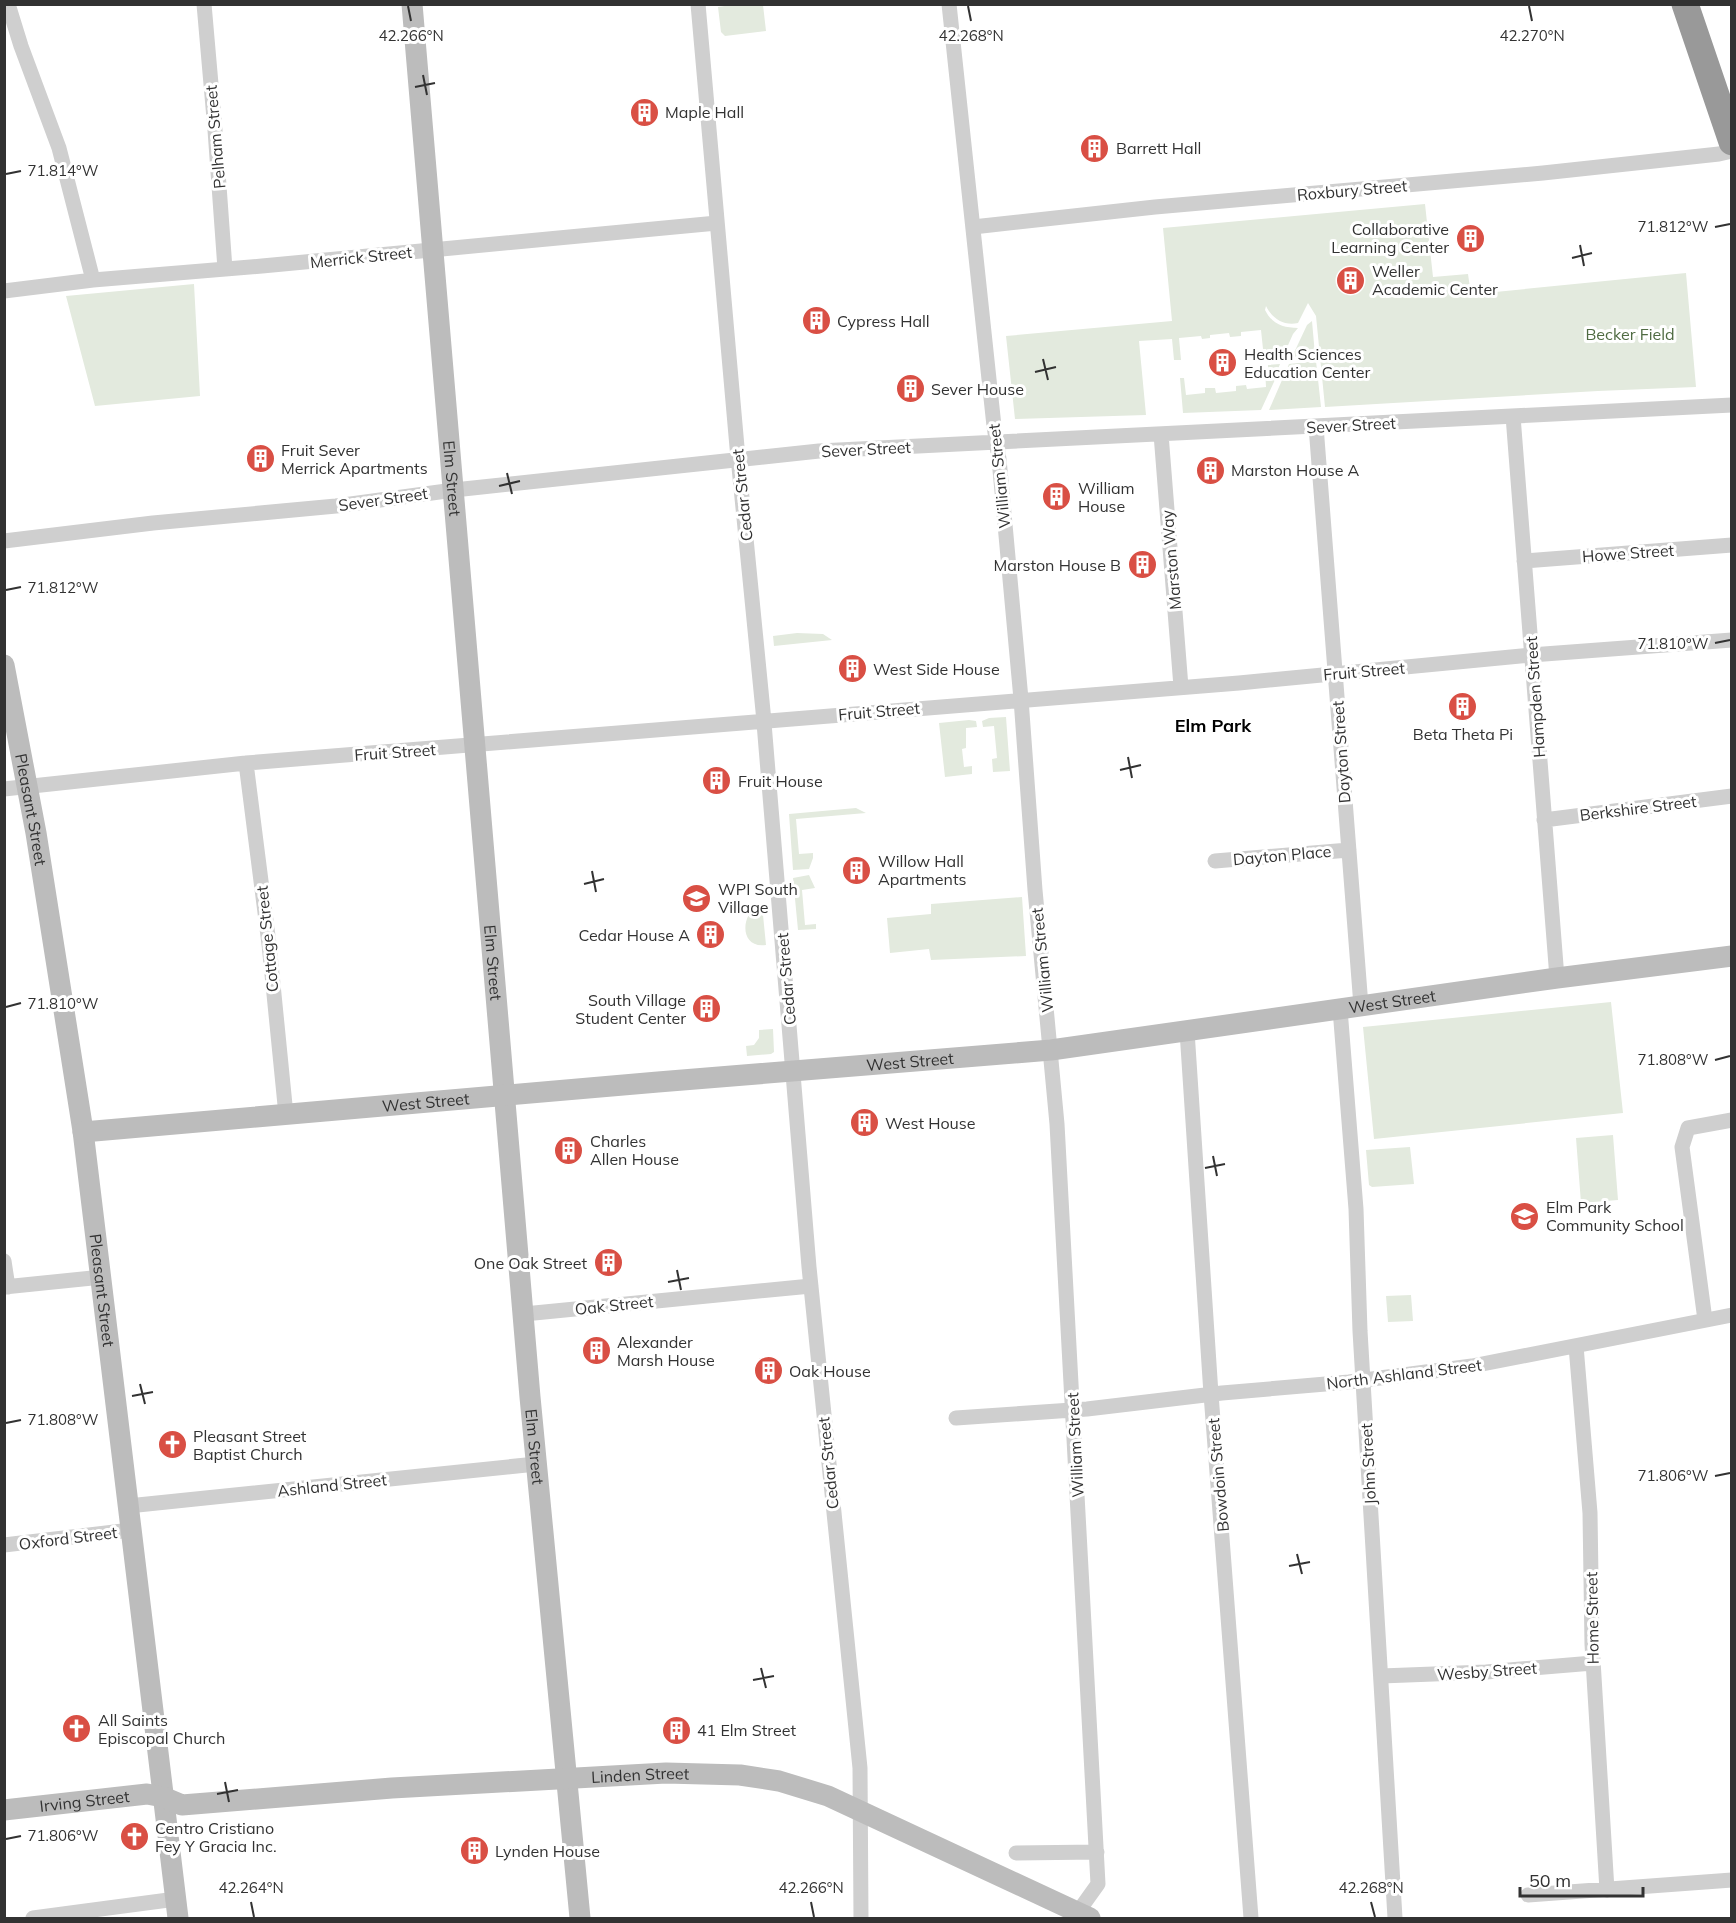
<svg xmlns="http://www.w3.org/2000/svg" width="1736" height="1923" viewBox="0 0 1736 1923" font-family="Mulish,sans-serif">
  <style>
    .green { fill: #e3eade }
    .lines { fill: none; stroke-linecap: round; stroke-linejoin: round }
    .street { stroke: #cfcfcf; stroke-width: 15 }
    .secondary { stroke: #bcbcbc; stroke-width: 21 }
    .highway { stroke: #999; stroke-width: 27 }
    .ticks { fill: none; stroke: #323232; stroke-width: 2 }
    .labels { text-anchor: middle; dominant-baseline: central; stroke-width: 6; stroke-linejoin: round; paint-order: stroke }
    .poi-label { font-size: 16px; fill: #323232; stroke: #fff; text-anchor: start }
    .street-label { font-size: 16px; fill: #323232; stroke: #fff }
    .park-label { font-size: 16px; fill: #4f6b42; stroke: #fff }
    .neighbourhood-label { font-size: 18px; font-weight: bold; fill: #000; stroke: #fff }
    .ticks-label { font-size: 15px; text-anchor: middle; fill: #323232; stroke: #fff; stroke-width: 6; stroke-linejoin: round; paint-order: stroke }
  </style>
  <rect width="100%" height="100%" fill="#fff"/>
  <path class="green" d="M 738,4 L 763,5 L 766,31 L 725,36 L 721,32 L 718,7 Z
    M 1425,204 L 1433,277 L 1468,274 L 1470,288 L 1475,294 L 1686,273 L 1696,387 L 1598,391 L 1325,407 L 1316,316 L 1308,303 L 1298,323 C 1283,326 1272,318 1266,306 L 1265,310 C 1272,324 1283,328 1298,328 L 1293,334 L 1285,352 L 1267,354 L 1266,349 L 1263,349 L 1261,330 L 1241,332 L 1241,336 L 1230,337 L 1229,333 L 1210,335 L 1210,338 L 1202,339 L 1201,336 L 1179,338 L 1181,360 L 1174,360 L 1172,339 L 1139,341 L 1146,415 L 1015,419 L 1006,336 L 1172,321 L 1163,228 Z
    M 194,284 L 200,396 L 95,406 L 66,296 Z
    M 1312,321 L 1315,355 L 1292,357 L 1307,325 Z
    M 1316,361 L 1321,407 L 1269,410 L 1289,364 Z
    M 1280,364 L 1278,369 L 1280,369 L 1261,410 L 1183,413 L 1180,378 L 1184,378 L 1186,395 L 1205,393 L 1205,388 L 1215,388 L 1216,393 L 1236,391 L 1236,386 L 1246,385 L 1247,389 L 1266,387 L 1265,369 L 1268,369 L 1268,365 Z
    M 797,633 L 823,634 L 832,640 L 774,646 L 773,636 Z
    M 1006,717 L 1010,771 L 993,772 L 992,759 L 997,758 L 994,726 L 983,727 L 982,721 L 989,718 Z
    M 969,720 L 976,721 L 977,727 L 966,728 L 966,748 L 962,749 L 964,767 L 972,766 L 972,774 L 945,777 L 939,723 Z
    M 856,808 L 866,813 L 796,819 L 799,854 L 813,853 L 813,858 L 809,869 L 793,870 L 789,814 Z
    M 809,875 L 815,888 L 802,890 L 805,925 L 816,924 L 816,929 L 798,930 L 793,878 Z
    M 1022,897 L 1026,956 L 931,960 L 929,949 L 890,953 L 887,918 L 931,914 L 931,904 Z
    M 758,905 L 762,905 L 766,945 C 740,949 740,916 758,905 Z
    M 1611,1002 L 1623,1113 L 1374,1139 L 1363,1027 Z
    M 773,1029 L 774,1052 L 771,1054 L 747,1056 L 746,1046 L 754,1045 L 759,1038 L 759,1030 Z
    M 1613,1135 L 1618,1200 L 1581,1203 L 1576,1138 Z
    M 1410,1147 L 1414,1184 L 1372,1187 L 1369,1185 L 1366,1150 Z
    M 1411,1295 L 1413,1321 L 1388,1322 L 1386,1296 Z"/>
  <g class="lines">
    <path class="street" d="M 8,4 L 21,46 L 59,148 L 93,280
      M 204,4 L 215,130 L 225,269
      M 698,4 L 737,447 L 763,711 L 809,1267 L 860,1768 L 861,1918
      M 949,4 L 994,426 L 999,459 L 1021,699 L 1035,890 L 1057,1124 L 1098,1884 L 1078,1912
      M 973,227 L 1155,207 L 1543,173 L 1719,154 L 1732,151
      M 4,291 L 93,280 L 262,266 L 717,223
      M 1513,416 L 1557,978
      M 1316,426 L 1361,1006
      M 1161,434 L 1181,687
      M 4,541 L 153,523 L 336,506 L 454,490 L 819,451 L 1732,405
      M 1524,561 L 1732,545
      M 246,763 L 269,944 L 286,1115
      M 4,789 L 246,763 L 1239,683 L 1531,655 L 1732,640
      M 1544,820 L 1732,796
      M 1215,861 L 1349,850
      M 1340,1009 L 1356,1209 L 1360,1331 L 1395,1918
      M 1187,1031 L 1211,1394 L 1251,1918
      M 4,1261 L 8,1287
      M 4,1287 L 102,1277
      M 524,1314 L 811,1286
      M 1705,1320 L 1682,1147 L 1688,1128 L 1732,1120
      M 1576,1346 L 1590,1513 L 1592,1644 L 1607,1890
      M 956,1418 L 1087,1409 L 1222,1393 L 1349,1382 L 1472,1366 L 1732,1315
      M 128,1506 L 536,1464
      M 4,1545 L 131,1530
      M 1381,1676 L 1486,1672 L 1593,1663
      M 1016,1853 L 1097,1852
      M 1528,1895 L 1732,1880
      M 33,1918 L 176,1899"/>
    <g class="secondary">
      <path id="s1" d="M 412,4 L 530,1397 L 580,1918"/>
      <path id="s2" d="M 4,665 L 36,833 L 83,1131 L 178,1918"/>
      <path id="s3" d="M 83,1132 L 658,1082 L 1051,1050 L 1557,978 L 1732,956"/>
      <path id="s4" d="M 4,1810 L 147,1794 L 163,1797 L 182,1805 L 392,1788 L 666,1773 L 740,1775 L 779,1781 L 828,1796 L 1090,1918"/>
    </g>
    <path class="highway" d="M 1685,4 L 1732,142"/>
  </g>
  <path class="ticks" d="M 408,6 L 411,21M 968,6 L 971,21M 1529,6 L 1532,21M 423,75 L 427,95M 415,87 L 435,83M 6,174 L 21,171M 1715,227 L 1730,224M 1580,245 L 1584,266M 1572,258 L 1592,253M 1043,359 L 1048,380M 1035,372 L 1056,367M 507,473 L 512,494M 499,486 L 520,481M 6,590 L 21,587M 1715,643 L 1730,640M 1128,757 L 1132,778M 1120,770 L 1141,765M 592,871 L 596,892M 584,884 L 604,879M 6,1007 L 21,1003M 1715,1060 L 1730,1056M 1213,1156 L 1217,1176M 1205,1168 L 1225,1164M 677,1270 L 681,1290M 668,1282 L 689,1278M 140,1384 L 145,1404M 132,1396 L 153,1392M 6,1423 L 21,1420M 1715,1476 L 1730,1473M 1297,1554 L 1302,1574M 1289,1566 L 1310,1562M 761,1668 L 766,1688M 753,1680 L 774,1676M 225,1782 L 229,1802M 217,1794 L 238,1790M 6,1839 L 21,1836M 251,1902 L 254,1917M 811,1902 L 814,1917M 1371,1902 L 1375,1917"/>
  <defs>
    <symbol id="building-disc" viewBox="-11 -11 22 22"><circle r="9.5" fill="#d94f44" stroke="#fff"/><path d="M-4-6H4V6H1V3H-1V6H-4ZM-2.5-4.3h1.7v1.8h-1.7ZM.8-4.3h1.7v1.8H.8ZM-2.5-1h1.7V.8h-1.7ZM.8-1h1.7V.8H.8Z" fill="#fff"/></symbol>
    <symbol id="university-disc" viewBox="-11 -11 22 22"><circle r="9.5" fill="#d94f44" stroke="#fff"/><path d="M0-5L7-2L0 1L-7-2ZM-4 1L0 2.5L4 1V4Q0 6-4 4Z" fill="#fff"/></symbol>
    <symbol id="school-disc" viewBox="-11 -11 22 22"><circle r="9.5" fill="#d94f44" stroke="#fff"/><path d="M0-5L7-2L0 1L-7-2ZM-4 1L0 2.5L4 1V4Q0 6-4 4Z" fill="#fff"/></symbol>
    <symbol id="church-disc" viewBox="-11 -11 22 22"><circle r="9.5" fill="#d94f44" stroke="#fff"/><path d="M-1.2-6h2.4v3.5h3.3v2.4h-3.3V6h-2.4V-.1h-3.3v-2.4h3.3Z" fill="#fff"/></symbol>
  </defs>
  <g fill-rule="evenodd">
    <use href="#building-disc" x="628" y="96" width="33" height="33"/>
    <use href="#building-disc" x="1078" y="132" width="33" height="33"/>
    <use href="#building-disc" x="1454" y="222" width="33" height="33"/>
    <use href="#building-disc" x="1334" y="264" width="33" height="33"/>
    <use href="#building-disc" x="800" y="304" width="33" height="33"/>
    <use href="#building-disc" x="1206" y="346" width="33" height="33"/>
    <use href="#building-disc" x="894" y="372" width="33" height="33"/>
    <use href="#building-disc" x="244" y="442" width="33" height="33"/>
    <use href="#building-disc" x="1194" y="454" width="33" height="33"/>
    <use href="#building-disc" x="1040" y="480" width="33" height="33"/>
    <use href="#building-disc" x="1126" y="548" width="33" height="33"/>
    <use href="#building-disc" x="836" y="652" width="33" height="33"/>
    <use href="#building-disc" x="1446" y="690" width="33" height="33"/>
    <use href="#building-disc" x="700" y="764" width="33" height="33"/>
    <use href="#building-disc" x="840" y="854" width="33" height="33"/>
    <use href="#university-disc" x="680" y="882" width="33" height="33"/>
    <use href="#building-disc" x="694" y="918" width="33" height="33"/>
    <use href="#building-disc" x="690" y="992" width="33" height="33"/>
    <use href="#building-disc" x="848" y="1106" width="33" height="33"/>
    <use href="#building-disc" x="552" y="1134" width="33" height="33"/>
    <use href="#school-disc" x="1508" y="1200" width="33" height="33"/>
    <use href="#building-disc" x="592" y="1246" width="33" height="33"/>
    <use href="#building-disc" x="580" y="1334" width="33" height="33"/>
    <use href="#building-disc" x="752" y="1354" width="33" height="33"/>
    <use href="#church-disc" x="156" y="1428" width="33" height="33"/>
    <use href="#church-disc" x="60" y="1712" width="33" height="33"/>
    <use href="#building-disc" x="660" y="1714" width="33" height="33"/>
    <use href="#church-disc" x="118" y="1820" width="33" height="33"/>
    <use href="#building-disc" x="458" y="1834" width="33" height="33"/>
  </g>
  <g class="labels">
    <g class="poi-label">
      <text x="665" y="112">Maple Hall</text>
      <text x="1116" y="148">Barrett Hall</text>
      <text x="1449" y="229" text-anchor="end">Collaborative<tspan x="1449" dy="18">Learning Center</tspan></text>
      <text x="1372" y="271">Weller<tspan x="1372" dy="18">Academic Center</tspan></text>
      <text x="837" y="321">Cypress Hall</text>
      <text x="1244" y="354">Health Sciences<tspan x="1244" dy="18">Education Center</tspan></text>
      <text x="931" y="389">Sever House</text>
      <text x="281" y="450">Fruit Sever<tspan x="281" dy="18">Merrick Apartments</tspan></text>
      <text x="1231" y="470">Marston House A</text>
      <text x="1078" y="488">William<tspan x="1078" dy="18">House</tspan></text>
      <text x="1121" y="565" text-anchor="end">Marston House B</text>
      <text x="873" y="669">West Side House</text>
      <text x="1463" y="734" text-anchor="middle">Beta Theta Pi</text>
      <text x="738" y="781">Fruit House</text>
      <text x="878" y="861">Willow Hall<tspan x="878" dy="18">Apartments</tspan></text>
      <text x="718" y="889">WPI South<tspan x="718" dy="18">Village</tspan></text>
      <text x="690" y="935" text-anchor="end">Cedar House A</text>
      <text x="686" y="1000" text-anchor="end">South Village<tspan x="686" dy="18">Student Center</tspan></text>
      <text x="885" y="1123">West House</text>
      <text x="590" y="1141">Charles<tspan x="590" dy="18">Allen House</tspan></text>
      <text x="1546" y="1207">Elm Park<tspan x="1546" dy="18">Community School</tspan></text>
      <text x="587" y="1263" text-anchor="end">One Oak Street</text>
      <text x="617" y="1342">Alexander<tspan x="617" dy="18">Marsh House</tspan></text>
      <text x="789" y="1371">Oak House</text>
      <text x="193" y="1436">Pleasant Street<tspan x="193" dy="18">Baptist Church</tspan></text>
      <text x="98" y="1720">All Saints<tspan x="98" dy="18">Episcopal Church</tspan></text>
      <text x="697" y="1730">41 Elm Street</text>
      <text x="155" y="1828">Centro Cristiano<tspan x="155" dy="18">Fey Y Gracia Inc.</tspan></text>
      <text x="495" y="1851">Lynden House</text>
    </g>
    <g class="street-label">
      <text transform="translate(215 137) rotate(-95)">Pelham Street</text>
      <text transform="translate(1352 190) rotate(-5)">Roxbury Street</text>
      <text transform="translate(361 257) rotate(-6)">Merrick Street</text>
      <text transform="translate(1351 425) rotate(-3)">Sever Street</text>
      <text transform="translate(866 449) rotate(-3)">Sever Street</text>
      <text transform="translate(999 476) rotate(-96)">William Street</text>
      <text stroke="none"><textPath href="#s1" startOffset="476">Elm Street</textPath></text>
      <text transform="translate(742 495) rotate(-96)">Cedar Street</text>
      <text transform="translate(383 499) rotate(-8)">Sever Street</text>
      <text transform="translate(1628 553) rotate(-4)">Howe Street</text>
      <text transform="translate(1171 560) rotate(-95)">Marston Way</text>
      <text transform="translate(1364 671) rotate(-5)">Fruit Street</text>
      <text transform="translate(1535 697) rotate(-94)">Hampden Street</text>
      <text transform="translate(879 711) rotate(-5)">Fruit Street</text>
      <text transform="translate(395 752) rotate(-4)">Fruit Street</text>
      <text transform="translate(1341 752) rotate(-94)">Dayton Street</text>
      <text transform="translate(1638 808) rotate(-7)">Berkshire Street</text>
      <text stroke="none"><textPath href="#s2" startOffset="147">Pleasant Street</textPath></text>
      <text transform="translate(1282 855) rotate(-5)">Dayton Place</text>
      <text transform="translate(267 939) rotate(-96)">Cottage Street</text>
      <text transform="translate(1042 960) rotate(-96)">William Street</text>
      <text stroke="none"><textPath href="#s1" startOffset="962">Elm Street</textPath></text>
      <text transform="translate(786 979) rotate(-95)">Cedar Street</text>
      <text stroke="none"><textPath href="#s3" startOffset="1316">West Street</textPath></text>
      <text stroke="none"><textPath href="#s3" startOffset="830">West Street</textPath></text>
      <text stroke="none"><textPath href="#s3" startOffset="344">West Street</textPath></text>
      <text stroke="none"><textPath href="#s2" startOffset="633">Pleasant Street</textPath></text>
      <text transform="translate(614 1305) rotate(-6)">Oak Street</text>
      <text transform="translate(1404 1374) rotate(-7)">North Ashland Street</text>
      <text transform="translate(1075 1445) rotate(-93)">William Street</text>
      <text stroke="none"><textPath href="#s1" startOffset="1448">Elm Street</textPath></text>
      <text transform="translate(828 1463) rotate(-96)">Cedar Street</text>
      <text transform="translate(1368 1464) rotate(-93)">John Street</text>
      <text transform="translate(1218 1475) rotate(-95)">Bowdoin Street</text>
      <text transform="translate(332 1485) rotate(-6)">Ashland Street</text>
      <text transform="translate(68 1538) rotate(-7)">Oxford Street</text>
      <text transform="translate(1592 1618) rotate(-91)">Home Street</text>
      <text transform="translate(1487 1671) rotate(-4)">Wesby Street</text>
      <text stroke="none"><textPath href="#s4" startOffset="640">Linden Street</textPath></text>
      <text stroke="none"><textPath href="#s4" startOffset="81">Irving Street</textPath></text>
    </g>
    <g class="park-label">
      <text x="1630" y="334">Becker Field</text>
    </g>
    <g class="neighbourhood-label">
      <text x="1213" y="725">Elm Park</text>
    </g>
  </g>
  <g class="ticks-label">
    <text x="411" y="41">42.266°N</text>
    <text x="971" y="41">42.268°N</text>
    <text x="1532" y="41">42.270°N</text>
    <text x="63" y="176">71.814°W</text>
    <text x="1673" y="232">71.812°W</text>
    <text x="63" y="593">71.812°W</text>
    <text x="1673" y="649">71.810°W</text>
    <text x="63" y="1009">71.810°W</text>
    <text x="1673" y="1065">71.808°W</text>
    <text x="63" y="1425">71.808°W</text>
    <text x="1673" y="1481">71.806°W</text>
    <text x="63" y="1841">71.806°W</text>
    <text x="251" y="1893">42.264°N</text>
    <text x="811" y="1893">42.266°N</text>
    <text x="1371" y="1893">42.268°N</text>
  </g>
  <rect width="1736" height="1923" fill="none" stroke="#323232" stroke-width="12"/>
  <path d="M1520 1887v9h123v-9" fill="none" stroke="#323232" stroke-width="3"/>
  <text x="1529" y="1887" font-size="18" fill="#323232" stroke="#ffffff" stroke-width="4.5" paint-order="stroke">50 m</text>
</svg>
